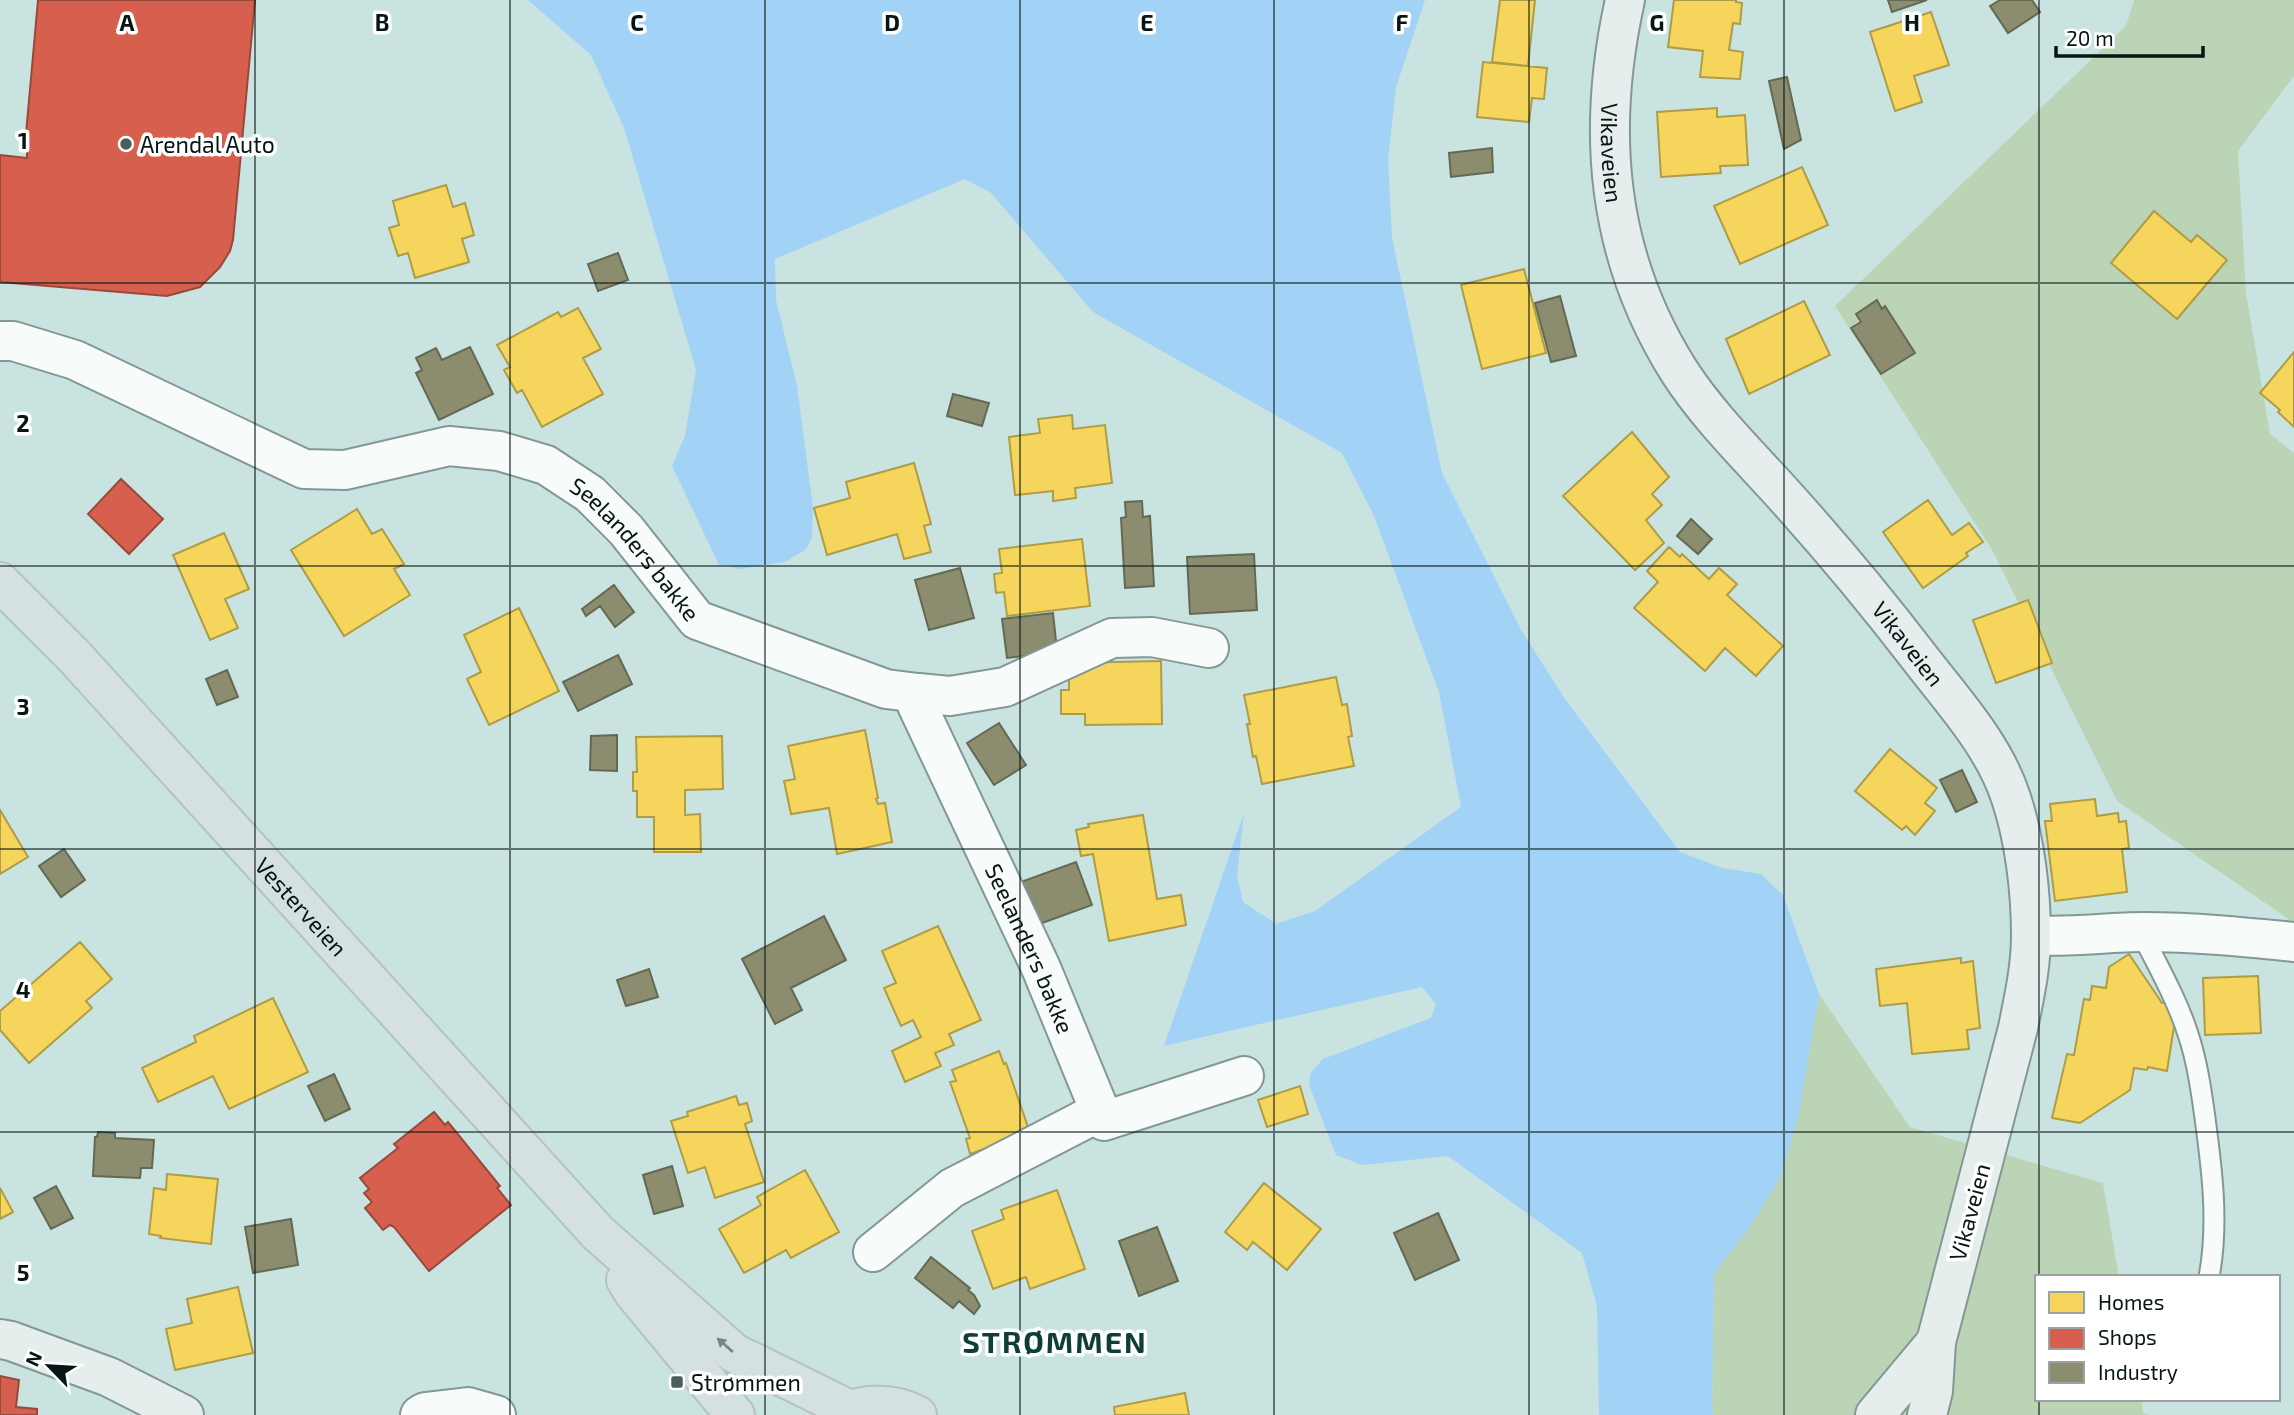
<svg xmlns="http://www.w3.org/2000/svg" width="2294" height="1415" viewBox="0 0 2294 1415" font-family="'Exo 2',sans-serif">
  <style>
    .green { fill: #bcd4b6 }
    .water { fill: #a2d2f6 }
    .homes { fill: #f6d55c; stroke: #ae9c46; stroke-width: 2 }
    .shops { fill: #d6604d; stroke: #974a3c; stroke-width: 2 }
    .industry { fill: #8c8c6e; stroke: #646953; stroke-width: 2 }
    .lines { fill: none; stroke-linecap: round; stroke-linejoin: round }
    .lane-casing { stroke: #839895; stroke-width: 23 }
    .street-casing { stroke: #839895; stroke-width: 42 }
    .secondary-casing { stroke: #839895; stroke-width: 42 }
    .primary-casing { stroke: #b5c2c0; stroke-width: 42 }
    .lane { stroke: #f7fbfa; stroke-width: 19 }
    .street { stroke: #f7fbfa; stroke-width: 38 }
    .secondary { stroke: #e6eeed; stroke-width: 38 }
    .primary { stroke: #d5e1e0; stroke-width: 38 }
    .oneway { fill: #778684 }
    .grid { fill: none; stroke: #051614; stroke-width: 2; stroke-opacity: 0.55 }
    .poi-dot { fill: #4a5e5b; stroke: #fff; stroke-width: 2.5 }
    .labels { text-anchor: middle; dominant-baseline: central; stroke-width: 7; stroke-linejoin: round; paint-order: stroke }
    .poi-label { font-size: 23px; fill: #051614; stroke: #fff; text-anchor: start }
    .street-label { font-size: 23px; fill: #051614; stroke: #fff }
    .district-label { font-size: 30px; font-weight: bold; letter-spacing: 2px; fill: #0f3e3a; stroke: #fff }
    .grid-label { font-size: 23px; text-anchor: middle; font-weight: bold; fill: #051614; stroke: #fff; stroke-width: 7; stroke-linejoin: round; paint-order: stroke }
  </style>
  <rect width="100%" height="100%" fill="#c9e4e0"/>
  <path class="green" d="M 2134,0 L 2294,0 L 2294,76 L 2238,151 L 2246,293 L 2270,434 L 2294,453 L 2294,923 L 2117,801 L 1991,548 L 1835,306 L 2126,26 Z
    M 1819,994 L 1910,1127 L 2103,1183 L 2119,1277 L 2037,1277 L 2037,1399 L 2141,1399 L 2143,1413 L 2150,1415 L 1714,1415 L 1712,1409 L 1714,1274 L 1750,1227 L 1781,1176 L 1798,1118 Z"/>
  <path class="water" d="M 528,0 L 1425,0 L 1396,87 L 1388,159 L 1392,238 L 1442,473 L 1521,630 L 1565,699 L 1680,852 L 1722,868 L 1761,874 L 1783,895 L 1819,994 L 1798,1118 L 1781,1176 L 1750,1227 L 1714,1274 L 1712,1409 L 1714,1415 L 1599,1415 L 1597,1306 L 1582,1253 L 1448,1156 L 1362,1165 L 1336,1155 L 1309,1085 L 1310,1074 L 1323,1059 L 1431,1018 L 1436,1004 L 1422,987 L 1164,1046 L 1244,813 L 1237,876 L 1243,902 L 1276,924 L 1315,911 L 1461,807 L 1439,692 L 1374,516 L 1342,453 L 1093,312 L 991,193 L 965,179 L 775,259 L 776,300 L 797,386 L 813,507 L 812,538 L 805,550 L 785,562 L 740,569 L 719,565 L 672,466 L 685,436 L 696,370 L 624,128 L 591,55 Z"/>
  <path class="homes" d="M 1500,0 L 1535,0 L 1528,66 L 1492,62 Z
    M 1674,0 L 1736,0 L 1736,2 L 1742,3 L 1740,24 L 1733,23 L 1729,50 L 1743,52 L 1740,79 L 1700,77 L 1703,51 L 1668,47 Z
    M 1931,12 L 1949,65 L 1914,76 L 1922,102 L 1895,111 L 1870,32 Z
    M 1483,62 L 1547,68 L 1544,99 L 1532,98 L 1529,122 L 1477,117 Z
    M 1717,108 L 1717,117 L 1745,115 L 1748,165 L 1720,166 L 1721,173 L 1661,177 L 1657,112 Z
    M 1802,167 L 1828,225 L 1740,264 L 1714,206 Z
    M 446,185 L 453,207 L 465,203 L 474,235 L 462,239 L 469,262 L 415,278 L 408,253 L 398,256 L 389,228 L 399,225 L 393,201 Z
    M 2154,211 L 2191,242 L 2197,235 L 2227,260 L 2177,319 L 2111,263 Z
    M 1524,269 L 1546,353 L 1482,369 L 1461,285 Z
    M 1804,301 L 1830,355 L 1749,394 L 1726,339 Z
    M 578,308 L 601,349 L 583,358 L 603,394 L 542,427 L 522,390 L 517,393 L 504,370 L 510,367 L 497,345 L 558,312 L 561,317 Z
    M 2294,352 L 2294,427 L 2278,412 L 2280,410 L 2260,393 Z
    M 1072,415 L 1073,429 L 1105,425 L 1112,483 L 1075,488 L 1076,498 L 1053,501 L 1053,491 L 1015,495 L 1009,437 L 1040,433 L 1038,419 Z
    M 1632,432 L 1669,477 L 1652,494 L 1662,505 L 1646,520 L 1664,543 L 1635,570 L 1563,496 Z
    M 914,463 L 931,524 L 924,526 L 931,552 L 904,559 L 897,534 L 827,555 L 814,508 L 850,498 L 846,482 Z
    M 1928,500 L 1952,535 L 1969,523 L 1983,542 L 1966,553 L 1968,556 L 1923,588 L 1883,532 Z
    M 357,509 L 372,534 L 382,529 L 404,564 L 394,569 L 410,595 L 344,636 L 291,550 Z
    M 224,533 L 249,589 L 225,599 L 238,628 L 210,640 L 173,555 Z
    M 1082,539 L 1090,606 L 1007,616 L 1004,592 L 996,593 L 994,574 L 1002,573 L 999,549 Z
    M 1669,547 L 1680,557 L 1682,554 L 1709,579 L 1719,568 L 1737,584 L 1727,595 L 1783,646 L 1756,676 L 1725,648 L 1705,671 L 1634,608 L 1658,582 L 1647,571 Z
    M 2028,600 L 2052,663 L 1996,683 L 1973,620 Z
    M 519,608 L 559,691 L 489,725 L 467,679 L 481,672 L 464,635 Z
    M 1161,661 L 1162,724 L 1085,725 L 1085,714 L 1061,714 L 1061,690 L 1069,690 L 1069,663 Z
    M 1336,677 L 1342,705 L 1347,704 L 1352,736 L 1348,737 L 1354,766 L 1262,784 L 1256,756 L 1253,757 L 1247,724 L 1250,724 L 1244,695 Z
    M 865,730 L 878,798 L 876,799 L 878,804 L 885,803 L 892,842 L 837,854 L 829,808 L 791,814 L 784,781 L 795,779 L 788,746 Z
    M 722,736 L 723,789 L 685,790 L 685,815 L 700,814 L 701,852 L 654,852 L 654,817 L 637,817 L 637,791 L 633,791 L 633,772 L 637,772 L 636,737 Z
    M 1890,749 L 1937,788 L 1925,803 L 1935,811 L 1915,835 L 1906,826 L 1902,830 L 1855,791 Z
    M 2095,799 L 2097,816 L 2118,813 L 2119,822 L 2126,821 L 2129,848 L 2122,849 L 2127,892 L 2055,901 L 2045,821 L 2052,821 L 2050,804 Z
    M 0,810 L 28,857 L 0,874 Z
    M 1143,815 L 1157,899 L 1181,895 L 1186,925 L 1109,941 L 1093,854 L 1081,856 L 1076,830 L 1089,827 L 1088,824 Z
    M 938,926 L 981,1020 L 949,1034 L 954,1045 L 935,1053 L 941,1066 L 905,1082 L 892,1051 L 921,1037 L 913,1020 L 901,1026 L 884,988 L 896,983 L 882,951 Z
    M 80,942 L 112,979 L 86,1001 L 92,1008 L 29,1063 L 0,1030 L 0,1011 Z
    M 2129,954 L 2162,1003 L 2165,1003 L 2171,1014 L 2176,1014 L 2167,1071 L 2148,1067 L 2147,1070 L 2134,1068 L 2130,1090 L 2080,1123 L 2052,1118 L 2067,1054 L 2074,1055 L 2084,999 L 2090,1000 L 2092,986 L 2106,988 L 2109,967 Z
    M 1961,958 L 1961,963 L 1973,961 L 1980,1028 L 1967,1030 L 1969,1049 L 1912,1054 L 1907,1003 L 1880,1006 L 1876,969 Z
    M 2258,976 L 2261,1033 L 2205,1035 L 2203,978 Z
    M 273,998 L 308,1072 L 229,1109 L 213,1076 L 158,1102 L 142,1068 L 196,1042 L 194,1036 Z
    M 999,1051 L 1004,1064 L 1006,1063 L 1030,1133 L 970,1154 L 966,1139 L 970,1138 L 950,1082 L 956,1081 L 952,1070 Z
    M 1300,1086 L 1308,1114 L 1267,1127 L 1258,1100 Z
    M 736,1096 L 739,1105 L 747,1103 L 752,1121 L 745,1124 L 764,1182 L 715,1198 L 705,1167 L 688,1173 L 671,1121 L 688,1116 L 687,1112 Z
    M 805,1170 L 839,1232 L 791,1258 L 786,1250 L 744,1273 L 719,1229 L 761,1205 L 757,1197 Z
    M 167,1174 L 218,1179 L 211,1244 L 160,1238 L 161,1236 L 149,1234 L 154,1188 L 166,1190 Z
    M 1264,1183 L 1321,1229 L 1287,1270 L 1253,1242 L 1247,1250 L 1225,1232 Z
    M 0,1188 L 13,1212 L 0,1219 Z
    M 1057,1190 L 1085,1269 L 1030,1289 L 1026,1277 L 993,1289 L 972,1231 L 1004,1219 L 1001,1210 Z
    M 238,1287 L 253,1353 L 175,1370 L 166,1329 L 192,1323 L 187,1299 Z
    M 1185,1393 L 1189,1415 L 1115,1415 L 1114,1407 Z"/>
  <path class="shops" d="M 38,0 L 255,0 L 233,240 L 230,251 L 220,267 L 200,287 L 167,296 L 0,282 L 0,155 L 27,158 L 27,145 L 25,145 Z
    M 121,479 L 163,519 L 129,554 L 88,514 Z
    M 434,1112 L 445,1125 L 448,1122 L 500,1186 L 497,1188 L 511,1205 L 429,1271 L 394,1227 L 390,1225 L 383,1230 L 365,1208 L 372,1202 L 364,1193 L 369,1189 L 360,1178 L 398,1148 L 394,1144 Z
    M 0,1376 L 19,1380 L 16,1407 L 37,1409 L 37,1415 L 0,1415 Z"/>
  <path class="industry" d="M 1888,0 L 1927,0 L 1892,12 Z
    M 2000,0 L 2032,0 L 2040,12 L 2008,33 L 1990,6 Z
    M 1787,77 L 1801,140 L 1784,149 L 1769,81 Z
    M 1492,148 L 1493,172 L 1451,177 L 1449,153 Z
    M 618,253 L 628,280 L 598,291 L 588,264 Z
    M 1560,296 L 1576,356 L 1551,362 L 1535,303 Z
    M 1877,300 L 1882,309 L 1885,306 L 1915,353 L 1881,374 L 1851,328 L 1861,322 L 1856,314 Z
    M 470,347 L 493,394 L 439,420 L 416,373 L 422,370 L 416,358 L 436,348 L 442,360 Z
    M 953,394 L 989,403 L 982,426 L 947,416 Z
    M 1142,501 L 1143,517 L 1150,516 L 1154,586 L 1125,588 L 1121,518 L 1126,517 L 1125,502 Z
    M 1691,519 L 1712,539 L 1698,554 L 1677,536 Z
    M 1254,554 L 1257,610 L 1190,614 L 1187,557 Z
    M 960,568 L 974,618 L 929,630 L 915,580 Z
    M 614,585 L 634,612 L 615,627 L 600,606 L 586,616 L 582,609 Z
    M 1053,613 L 1056,641 L 1040,654 L 1007,658 L 1002,619 Z
    M 618,655 L 632,684 L 578,711 L 563,682 Z
    M 227,670 L 238,697 L 217,705 L 206,679 Z
    M 999,723 L 1026,765 L 994,785 L 967,743 Z
    M 617,735 L 617,771 L 590,770 L 591,736 Z
    M 1962,770 L 1977,802 L 1956,812 L 1940,780 Z
    M 64,849 L 85,880 L 61,897 L 39,866 Z
    M 1076,862 L 1092,905 L 1034,926 L 1018,883 Z
    M 824,916 L 846,960 L 791,988 L 802,1010 L 775,1024 L 742,959 Z
    M 649,969 L 658,997 L 626,1006 L 617,980 Z
    M 334,1074 L 350,1109 L 325,1121 L 308,1086 Z
    M 98,1132 L 115,1133 L 115,1138 L 154,1140 L 152,1168 L 141,1168 L 140,1178 L 93,1176 L 95,1137 L 97,1137 Z
    M 672,1166 L 683,1206 L 654,1214 L 643,1175 Z
    M 56,1186 L 73,1218 L 51,1229 L 34,1198 Z
    M 1438,1213 L 1459,1260 L 1415,1280 L 1394,1233 Z
    M 291,1219 L 298,1265 L 253,1273 L 245,1227 Z
    M 1157,1227 L 1178,1281 L 1139,1296 L 1119,1241 Z
    M 931,1257 L 970,1288 L 968,1290 L 974,1295 L 980,1306 L 974,1314 L 959,1301 L 953,1308 L 915,1278 Z"/>
  <g class="lines">
    <defs>
      <path id="lane" d="M 2141,932 C 2157,965 2177,999 2188,1034 C 2197,1061 2201,1089 2205,1118 C 2212,1170 2219,1224 2209,1277"/>
      <g id="street">
        <path id="s1" d="M 0,341 L 13,341 L 75,360 L 304,469 L 345,470 L 449,446 L 499,451 L 546,465 L 590,494 L 626,530 L 697,620 L 886,689 L 918,693 L 916,703 L 1041,968 L 1104,1121 L 1244,1076"/>
        <path d="M 918,693 L 950,696 L 1005,687 L 1112,638 L 1152,637 L 1209,648"/>
        <path d="M 2031,935 C 2069,938 2106,932 2144,932 C 2194,932 2244,937 2294,942"/>
        <path d="M 873,1252 L 952,1188 L 1099,1112"/>
        <path d="M 420,1415 L 425,1412 L 468,1407 L 496,1415"/>
      </g>
      <g id="secondary">
        <path id="s2" d="M 1625,0 C 1596,131 1606,255 1679,371 C 1708,416 1748,455 1784,495 C 1831,547 1876,601 1919,657 C 1952,700 1994,745 2011,798 C 2025,840 2031,892 2031,936 C 2031,967 2024,998 2018,1028 L 1936,1342 L 1933,1391 L 1927,1415"/>
        <path d="M 0,1339 L 11,1341 L 109,1377 L 184,1415"/>
        <path d="M 1875,1415 L 1936,1342"/>
      </g>
      <g id="primary">
        <path id="s3" d="M 0,582 L 74,656 L 598,1233 L 734,1353 L 850,1410"/>
        <path d="M 626,1280 L 634,1293 L 735,1415"/>
        <path d="M 840,1415 C 864,1402 894,1403 917,1415"/>
      </g>
    </defs>
    <use href="#lane" class="lane-casing"/>
    <use href="#street" class="street-casing"/>
    <use href="#secondary" class="secondary-casing"/>
    <use href="#primary" class="primary-casing"/>
    <use href="#lane" class="lane"/>
    <use href="#street" class="street"/>
    <use href="#secondary" class="secondary"/>
    <use href="#primary" class="primary"/>
  </g>
  <defs><path id="oneway-solid" d="M-6-.8H1V-3.2L6.5 0L1 3.2V.8H-6Z" transform="scale(1.75)"/></defs>
  <use class="oneway" href="#oneway-solid" transform="translate(725 1345) rotate(-138)"/>
  <path class="grid" d="M 255,0 L 255,1415M 510,0 L 510,1415M 765,0 L 765,1415M 1020,0 L 1020,1415M 1274,0 L 1274,1415M 1529,0 L 1529,1415M 1784,0 L 1784,1415M 2039,0 L 2039,1277M 0,283 L 2294,283M 0,566 L 2294,566M 0,849 L 2294,849M 0,1132 L 2294,1132M 2039,1399 L 2039,1415"/>
  <g class="poi-dot">
    <circle cx="126" cy="144" r="7"/>
    <rect x="670" y="1375" width="14" height="14" rx="3.5"/>
  </g>
  <g class="labels">
    <g class="poi-label">
      <text x="140" y="144">Arendal Auto</text>
      <text x="691" y="1382">Strømmen</text>
    </g>
    <g class="street-label">
      <text stroke="none"><textPath href="#s2" startOffset="154">Vikaveien</textPath></text>
      <text stroke="none"><textPath href="#s1" startOffset="702">Seelanders bakke</textPath></text>
      <text stroke="none"><textPath href="#s2" startOffset="742">Vikaveien</textPath></text>
      <text stroke="none"><textPath href="#s3" startOffset="443">Vesterveien</textPath></text>
      <text stroke="none"><textPath href="#s1" startOffset="1311">Seelanders bakke</textPath></text>
      <text transform="translate(1969 1212) rotate(-75)">Vikaveien</text>
    </g>
    <g class="district-label">
      <text x="1055" y="1341">STRØMMEN</text>
    </g>
  </g>
  <g class="grid-label">
    <text x="127" y="31">A</text>
    <text x="382" y="31">B</text>
    <text x="637" y="31">C</text>
    <text x="892" y="31">D</text>
    <text x="1147" y="31">E</text>
    <text x="1402" y="31">F</text>
    <text x="1657" y="31">G</text>
    <text x="1912" y="31">H</text>
    <text x="23" y="149">1</text>
    <text x="23" y="432">2</text>
    <text x="23" y="715">3</text>
    <text x="23" y="998">4</text>
    <text x="23" y="1281">5</text>
  </g>
  <rect x="2035" y="1275" width="245" height="126" fill="#ffffff" stroke="#9ba2a1" stroke-width="2"/>
  <rect x="2049" y="1292" width="35" height="21" fill="#f6d55c" stroke="#9ba2a1" stroke-width="2"/>
  <text x="2098" y="1310" font-size="21" fill="#051614">Homes</text>
  <rect x="2049" y="1328" width="35" height="21" fill="#d6604d" stroke="#9ba2a1" stroke-width="2"/>
  <text x="2098" y="1345" font-size="21" fill="#051614">Shops</text>
  <rect x="2049" y="1362" width="35" height="21" fill="#8c8c6e" stroke="#9ba2a1" stroke-width="2"/>
  <text x="2098" y="1380" font-size="21" fill="#051614">Industry</text>
  <g transform="translate(49 1366) rotate(295)" stroke="#ffffff" stroke-width="5" paint-order="stroke">
  <path d="M0-5L12 26L0 18L-12 26Z" fill="#051614"/>
  <text y="-10" font-size="19" font-weight="bold" text-anchor="middle" fill="#051614">N</text>
  </g>
  <path d="M2056 46v10h147v-10" fill="none" stroke="#051614" stroke-width="3.5"/>
  <text x="2066" y="46" font-size="21" fill="#051614" stroke="#ffffff" stroke-width="5" paint-order="stroke">20 m</text>
</svg>
